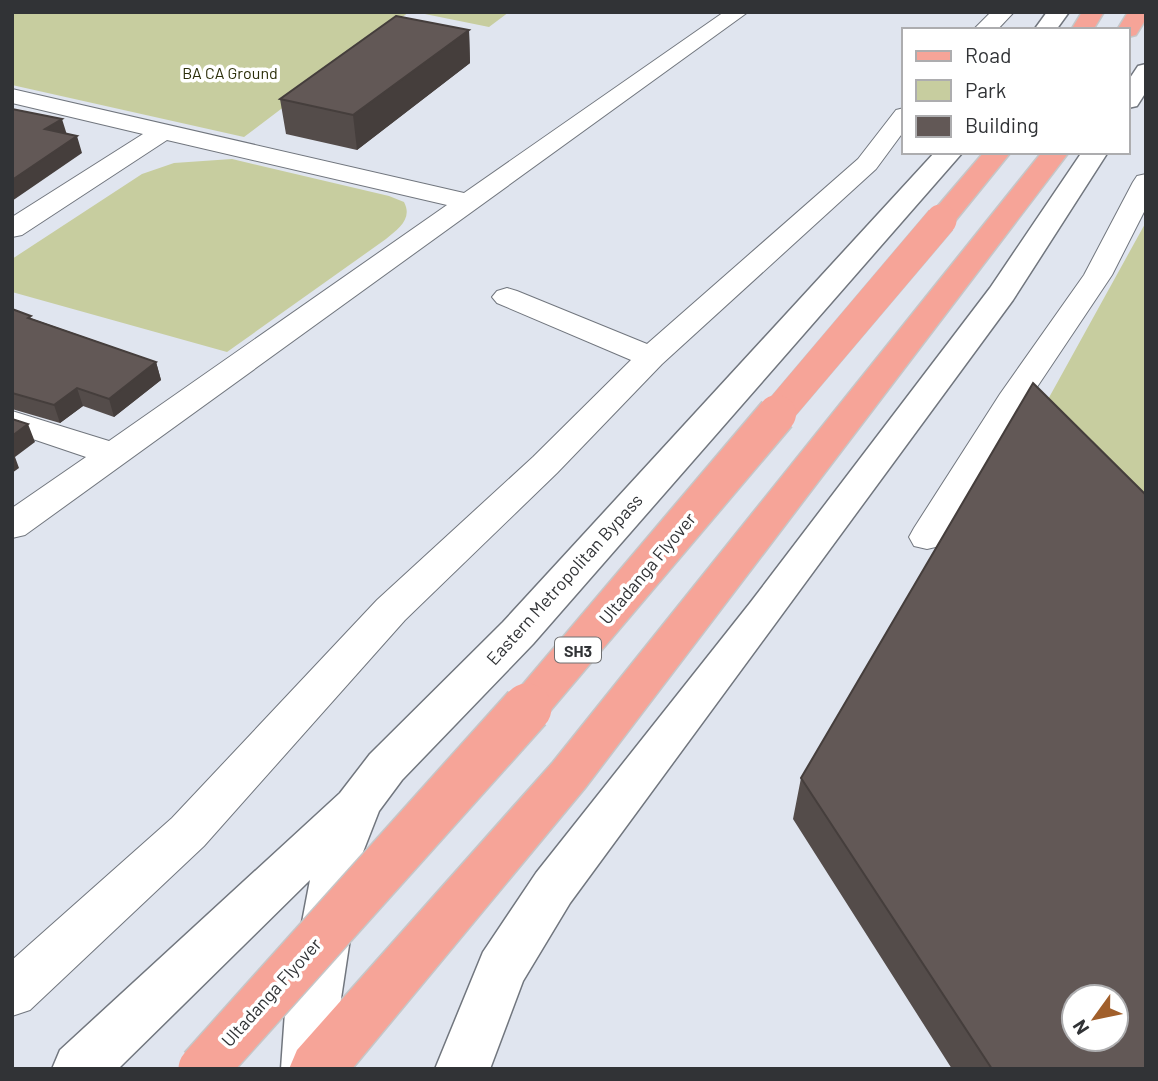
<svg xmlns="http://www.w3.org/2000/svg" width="1158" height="1081" viewBox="0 0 1158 1081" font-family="Barlow,sans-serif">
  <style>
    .green { fill: #c7cd9f }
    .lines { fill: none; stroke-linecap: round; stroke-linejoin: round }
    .minor-casing { stroke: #71767e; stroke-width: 2 }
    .secondary-casing { stroke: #71767e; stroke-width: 3 }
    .primary-casing { stroke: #c5c6c7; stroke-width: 3 }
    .minor { fill: #fff; fill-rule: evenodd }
    .secondary { fill: #fff; fill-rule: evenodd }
    .primary { fill: #f6a498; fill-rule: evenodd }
    .primary-bridge-far2-casing { stroke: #c5c6c7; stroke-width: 32; stroke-linecap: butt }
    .primary-bridge-far1-casing { stroke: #c5c6c7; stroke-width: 41; stroke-linecap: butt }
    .primary-bridge-casing { stroke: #c5c6c7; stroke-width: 52; stroke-linecap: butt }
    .primary-bridge-far2 { stroke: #f6a498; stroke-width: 31 }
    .primary-bridge-far1 { stroke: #f6a498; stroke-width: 38 }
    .primary-bridge { stroke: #f6a498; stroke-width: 49 }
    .wall { fill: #544c4a }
    .shaded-wall { fill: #453e3c }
    .building { fill: #625856; stroke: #453e3c; stroke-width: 2; fill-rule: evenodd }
    .labels { text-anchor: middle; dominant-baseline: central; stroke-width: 7; stroke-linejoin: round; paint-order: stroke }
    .far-park-label { font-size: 16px; fill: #2c2f0a; stroke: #fff }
    .shield { fill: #fff; stroke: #6f7072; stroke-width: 2 }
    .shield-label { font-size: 16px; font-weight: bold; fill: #313336 }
    .street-label { font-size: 18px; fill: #313336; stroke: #fff }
  </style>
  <rect width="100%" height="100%" fill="#e0e5ef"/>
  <path class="green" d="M 12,12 L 409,12 L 244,137 L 12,85 Z
    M 415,12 L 509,12 L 489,27 Z
    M 232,159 L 389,196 L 404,202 C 413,219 398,229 386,239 L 227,352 L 12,292 L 12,259 L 142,174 L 174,163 Z
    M 1146,222 L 1146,501 L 1046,403 Z"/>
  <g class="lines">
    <defs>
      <path id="minor" d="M 724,12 L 748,12 L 25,535 L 12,538 L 12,508 L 86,457 L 12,432 L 12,411 L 109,441 L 447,205 L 167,140 L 22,235 L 12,237 L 12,217 L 143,134 L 12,103 L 12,89 L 464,193 Z
        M 991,12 L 1014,12 L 997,30 L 973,30 Z
        M 904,108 L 904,131 L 876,169 L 662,364 L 557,473 L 405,620 L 204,846 L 30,1010 L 12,1016 L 12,960 L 172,818 L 377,600 L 533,457 L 631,360 L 497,303 L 492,297 L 497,291 L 507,288 L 517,291 L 647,344 L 858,159 L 896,110 Z
        M 1146,174 L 1146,208 L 1112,275 L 1033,393 L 1074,435 L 1069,442 C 1045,449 1035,432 1019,416 L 940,546 L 927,549 L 914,546 L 909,537 L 914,528 L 1000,394 L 1084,275 L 1133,182 L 1137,176 Z"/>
      <path id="secondary" d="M 1047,12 L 1069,12 L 1056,30 L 1034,30 Z
        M 1146,64 L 1146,92 L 1137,106 L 1128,108 L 1128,81 L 1138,66 Z
        M 935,152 L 963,152 L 533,644 L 402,780 L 379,811 L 363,852 L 339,1012 L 337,1069 L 281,1069 L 285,1012 L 310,880 L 118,1069 L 52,1069 L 60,1050 L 340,793 L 370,754 L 503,622 Z
        M 1082,152 L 1108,152 L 1013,300 L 570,903 L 523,981 L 490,1069 L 435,1069 L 483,952 L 536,873 L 750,603 L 990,288 Z"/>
      <path id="primary" d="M 1082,12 L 1104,12 L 1093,30 L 1071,30 Z
        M 1128,12 L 1146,12 L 1146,19 L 1136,35 L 1128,37 L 1128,30 L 1117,30 Z
        M 984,152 L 1011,152 L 951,226 L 941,229 L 931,226 L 927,220 L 931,214 Z
        M 1042,152 L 1069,152 L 585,788 L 352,1069 L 289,1069 L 297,1050 L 553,762 Z"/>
    </defs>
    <use href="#minor" class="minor-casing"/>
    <use href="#secondary" class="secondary-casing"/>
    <use href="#primary" class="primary-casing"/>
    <use href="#minor" class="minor"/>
    <use href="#secondary" class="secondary"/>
    <use href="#primary" class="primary"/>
    <defs>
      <path id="primary-bridge-far2" d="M 775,416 L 941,220"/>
      <path id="primary-bridge-far1" d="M 526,710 L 777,414"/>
      <path id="primary-bridge" d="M 203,1069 L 527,708"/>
    </defs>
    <use href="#primary-bridge-far2" class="primary-bridge-far2-casing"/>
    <use href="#primary-bridge-far1" class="primary-bridge-far1-casing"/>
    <use href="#primary-bridge" class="primary-bridge-casing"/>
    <use href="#primary-bridge-far2" class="primary-bridge-far2"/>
    <use href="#primary-bridge-far1" class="primary-bridge-far1"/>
    <use href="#primary-bridge" class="primary-bridge"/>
  </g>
  <path class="wall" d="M 469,30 L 470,63 L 357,150 L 286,134 L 280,99 Z
    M 12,309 L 33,319 L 156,362 L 161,380 L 114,417 L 83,406 L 60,423 L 12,409 Z
    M 801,778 L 1146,1069 L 952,1069 L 793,819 Z"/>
  <path class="shaded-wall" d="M 469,30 L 470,63 L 357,150 L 353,115 Z
    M 62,119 L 67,135 L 45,129 Z
    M 77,136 L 82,153 L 12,201 L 12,180 Z
    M 156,362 L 161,380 L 114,417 L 109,399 Z
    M 77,388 L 83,406 L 60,423 L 54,405 Z
    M 28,424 L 35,442 L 15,457 L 19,468 L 12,473 L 12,436 Z"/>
  <path class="building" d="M 396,16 L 469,30 L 353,115 L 280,99 Z
    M 12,109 L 62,119 L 45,129 L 77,136 L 12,180 Z
    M 12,309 L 31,316 L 28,318 L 156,362 L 109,399 L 77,388 L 54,405 L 12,393 Z
    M 1033,383 L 1146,495 L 1146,1069 L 992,1069 L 801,778 ZM 1074,997 L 1116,997 L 1116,1039 L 1074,1039 Z
    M 12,419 L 28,424 L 12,436 Z"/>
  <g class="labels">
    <g class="far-park-label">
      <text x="230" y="72">BA CA Ground</text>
    </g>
    <rect class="shield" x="555" y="637.5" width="46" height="25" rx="5"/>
    <g class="shield-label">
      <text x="578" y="650">SH3</text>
    </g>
    <g class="street-label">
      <text transform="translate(647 568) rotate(-50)">Ultadanga Flyover</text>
      <text transform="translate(564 579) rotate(-48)">Eastern Metropolitan Bypass</text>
      <text transform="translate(271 992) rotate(-48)">Ultadanga Flyover</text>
    </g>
  </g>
  <rect width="1158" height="1081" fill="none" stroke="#313336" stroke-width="28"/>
  <rect x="902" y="28" width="228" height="126" fill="#ffffff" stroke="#adadaf" stroke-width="2"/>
  <rect x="916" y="51" width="35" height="10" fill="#f6a498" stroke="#adadaf" stroke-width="2"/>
  <text x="965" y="63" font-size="21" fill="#313336">Road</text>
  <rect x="916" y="80" width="35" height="21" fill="#c7cd9f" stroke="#adadaf" stroke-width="2"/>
  <text x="965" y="98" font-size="21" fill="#313336">Park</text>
  <rect x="916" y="116" width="35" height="21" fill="#625856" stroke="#adadaf" stroke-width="2"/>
  <text x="965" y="133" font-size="21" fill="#313336">Building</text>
  <g transform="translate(1095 1018) rotate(237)"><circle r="33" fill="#ffffff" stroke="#adadaf" stroke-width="2"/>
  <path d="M0-5L12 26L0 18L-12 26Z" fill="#a15f2b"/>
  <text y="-10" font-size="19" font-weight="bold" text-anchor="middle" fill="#313336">N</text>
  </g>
</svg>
